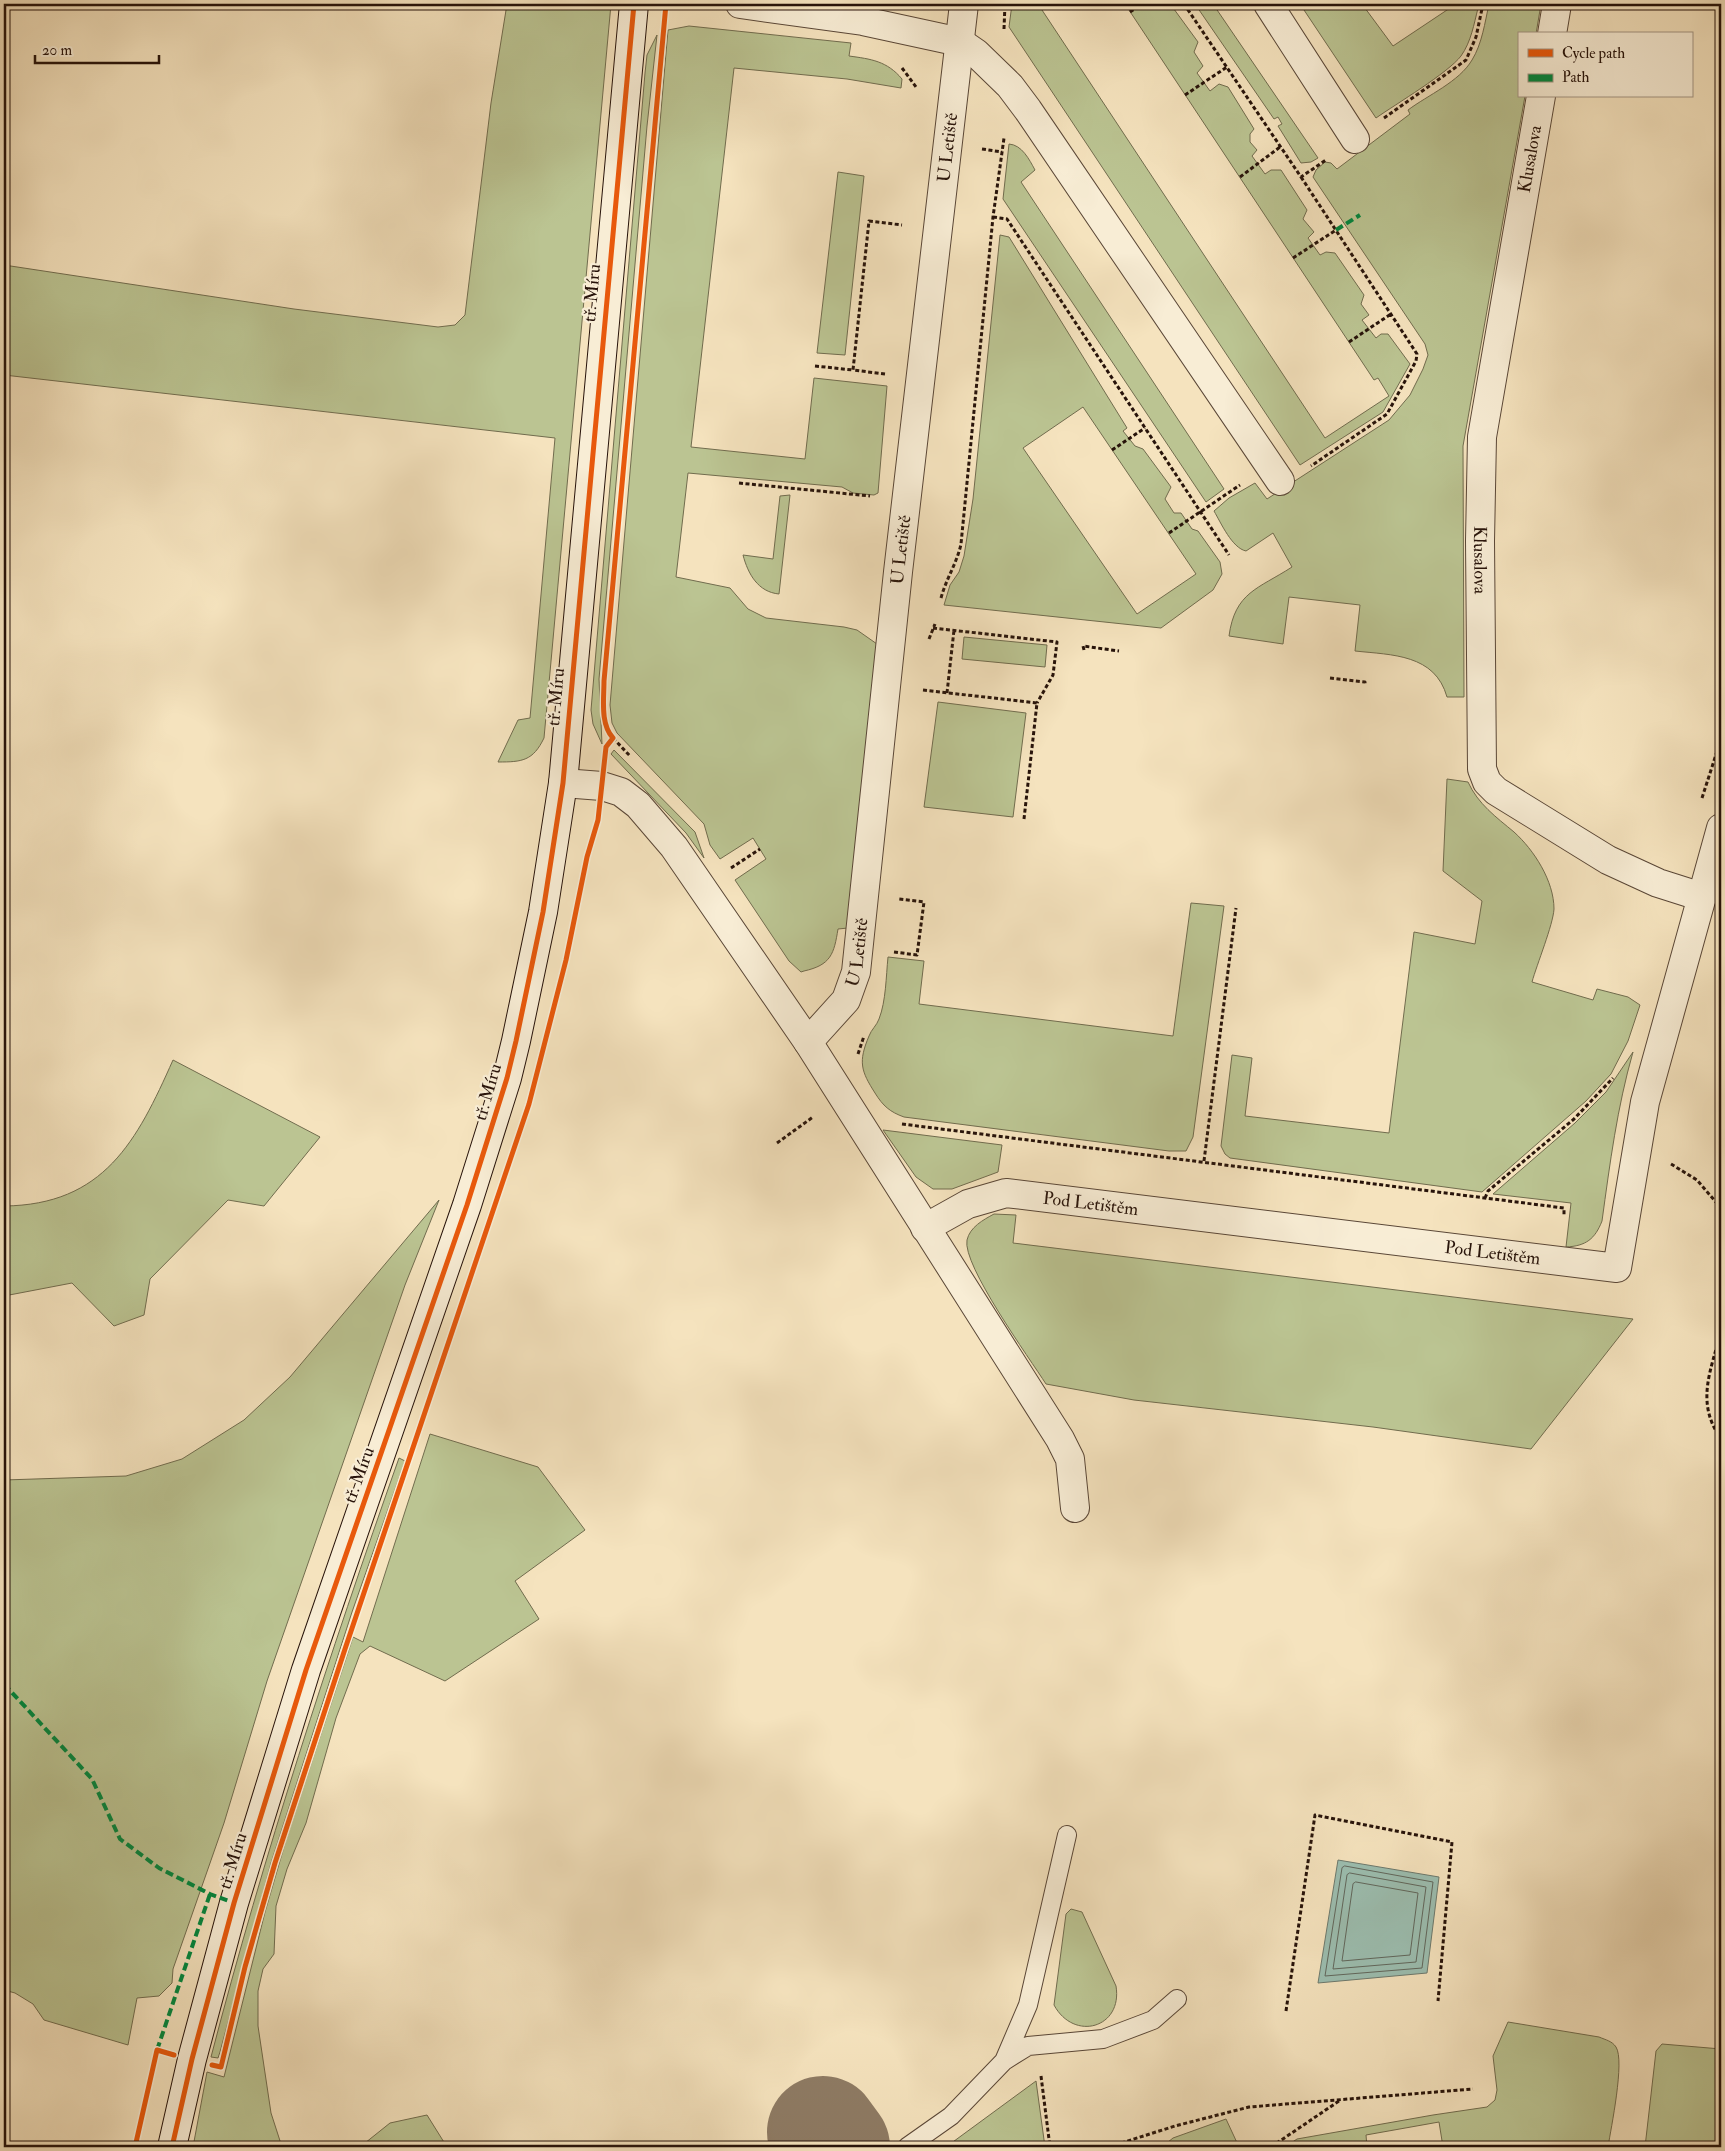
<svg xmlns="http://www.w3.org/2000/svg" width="1725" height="2151" viewBox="0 0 1725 2151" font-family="'IM FELL Double Pica',serif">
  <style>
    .green { fill: #bbc492; stroke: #716c4e; fill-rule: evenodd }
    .water { fill: #9cbeb0; stroke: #6d7a6e }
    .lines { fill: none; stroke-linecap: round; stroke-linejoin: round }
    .shore { stroke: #62685d; stroke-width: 1 }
    .taxiway { stroke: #8e7b64; stroke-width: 112 }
    .lane-casing { stroke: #5a4737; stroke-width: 20 }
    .street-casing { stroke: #5a4737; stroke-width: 30 }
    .secondary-casing { stroke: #27130a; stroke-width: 30 }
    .path { stroke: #27130a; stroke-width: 3; stroke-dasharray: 4 2.5; stroke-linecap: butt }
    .lane { stroke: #f8edd5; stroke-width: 18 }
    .street { stroke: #f8edd5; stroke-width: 28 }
    .secondary { stroke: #f8edd5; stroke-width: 28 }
    .quiet { stroke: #00873e; stroke-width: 4; stroke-dasharray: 8 4; stroke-linecap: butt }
    .cycleway-casing { stroke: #f8edd5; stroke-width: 8 }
    .cycleway { stroke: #e8590c; stroke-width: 5 }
    .labels { text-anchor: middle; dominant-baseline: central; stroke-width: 4.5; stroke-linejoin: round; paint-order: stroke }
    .street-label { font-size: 18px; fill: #27130a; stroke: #f8edd5 }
  </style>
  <rect width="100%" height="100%" fill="#f5e3be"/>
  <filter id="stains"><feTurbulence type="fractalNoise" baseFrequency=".004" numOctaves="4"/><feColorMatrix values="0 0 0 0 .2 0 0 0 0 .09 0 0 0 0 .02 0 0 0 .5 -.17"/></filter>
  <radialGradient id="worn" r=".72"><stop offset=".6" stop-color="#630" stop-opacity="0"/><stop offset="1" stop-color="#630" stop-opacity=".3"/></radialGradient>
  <path class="green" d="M 507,4 L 611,4 L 544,738 C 533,761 522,762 498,762 L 518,720 L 530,718 L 555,438 L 4,375 L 4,265 L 294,309 L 438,327 L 455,325 L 465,315 L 491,103 Z
    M 1012,4 L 1045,4 L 1040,7 L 1325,438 L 1389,396 L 1378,378 L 1374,380 L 1125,4 L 1148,4 L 1153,9 L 1160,4 L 1171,5 L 1198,42 L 1194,52 L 1203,66 L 1197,73 L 1210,91 L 1219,84 L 1228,87 L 1254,129 L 1250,134 L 1250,142 L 1257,150 L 1252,156 L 1265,174 L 1271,170 L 1281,170 L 1307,210 L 1303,219 L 1314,232 L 1308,238 L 1320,255 L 1326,252 L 1335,253 L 1364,295 L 1361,304 L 1369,315 L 1362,320 L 1376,338 L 1381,334 L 1388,334 L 1410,364 L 1383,412 L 1300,465 L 1009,27 Z
    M 1195,4 L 1213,4 L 1318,158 L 1311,162 L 1301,163 L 1278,126 L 1282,124 L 1278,117 L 1274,119 Z
    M 1300,4 L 1362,4 L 1393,46 L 1456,4 L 1477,4 L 1478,8 C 1474,24 1471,42 1461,56 C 1448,73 1396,104 1376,118 Z
    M 1489,4 L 1541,4 L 1536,34 L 1519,34 L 1519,96 L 1525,96 L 1463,446 L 1464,697 L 1447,697 C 1435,654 1392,655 1355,651 L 1360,605 L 1289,597 L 1283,644 L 1229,636 C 1235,592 1258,589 1292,567 L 1273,533 L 1246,551 C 1232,548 1221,523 1214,511 L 1229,498 L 1255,483 L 1267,499 L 1389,420 L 1410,395 L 1423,369 L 1428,355 L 1425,344 L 1313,177 L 1316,170 L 1325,162 L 1331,163 L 1337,169 L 1410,114 L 1408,110 C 1428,95 1459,82 1472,60 C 1482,44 1485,22 1489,4 Z
    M 689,26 L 851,43 L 849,56 C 871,59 887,61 902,79 L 901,88 L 847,79 L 734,68 L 691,447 L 805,459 L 814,378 L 887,386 L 878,493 L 874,495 L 853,493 L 842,487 L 688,473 L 676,577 L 730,588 L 748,609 L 766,618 L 844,627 L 857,630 L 877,644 C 866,739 861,833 848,928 L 838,929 C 834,954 831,965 804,971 L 801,972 L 789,961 L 735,880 L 766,859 L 753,838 L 720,859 L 710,845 L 704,824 L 617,733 L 612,723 L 610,705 L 668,30 Z
    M 657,35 L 647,126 L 599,679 L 602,744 L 593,724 L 591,710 L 645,73 L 647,55 Z
    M 1009,144 C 1022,145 1029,159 1035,170 L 1021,182 L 1224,489 L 1206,502 L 1003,199 Z
    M 838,172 L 864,176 L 845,355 L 817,353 Z
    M 1000,235 L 1009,237 L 1127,428 L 1123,431 L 1135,446 L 1143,449 L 1171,487 L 1165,499 L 1174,513 L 1181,513 L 1192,529 L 1198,531 L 1220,562 L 1222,574 L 1213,590 L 1161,628 L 944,605 L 950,585 L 959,572 L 964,556 L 973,499 ZM 1083,407 L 1196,574 L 1137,614 L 1023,448 Z
    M 790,495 L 779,594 C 758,592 748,574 743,555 L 773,559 L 780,496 Z
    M 964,637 L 1047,645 L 1045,667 L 962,659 Z
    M 938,702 L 1026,713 L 1013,817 L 924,807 Z
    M 614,750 L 695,832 L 704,858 L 686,833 L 611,754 Z
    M 1447,779 L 1468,782 C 1478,804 1496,817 1514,832 C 1534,850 1554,881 1554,909 C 1553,925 1537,964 1532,982 L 1593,1000 L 1597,989 L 1628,997 L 1640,1005 L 1628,1041 L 1611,1074 L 1586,1101 L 1482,1192 L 1230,1158 L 1225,1154 L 1221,1146 L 1232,1055 L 1252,1058 L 1245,1116 L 1389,1133 L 1414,932 L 1475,944 L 1482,901 L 1443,871 Z
    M 1191,903 L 1224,906 L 1193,1137 L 1186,1151 L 1169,1151 L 904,1117 C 890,1112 883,1106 875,1093 C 861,1071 858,1062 869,1036 C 871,1030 877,1025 879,1019 C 886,1001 886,977 888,957 L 924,961 L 919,1004 L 1173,1036 Z
    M 1633,1052 C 1617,1108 1610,1163 1602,1221 C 1595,1239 1586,1246 1566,1247 L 1571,1203 L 1493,1194 L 1575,1123 L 1606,1092 Z
    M 173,1060 L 320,1137 L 264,1206 L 228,1200 L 150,1279 L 144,1315 L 114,1326 L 72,1283 L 4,1296 L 4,1206 C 104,1205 137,1141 173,1060 Z
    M 883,1130 L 1002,1145 L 998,1172 L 952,1189 L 933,1189 L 916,1177 Z
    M 439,1200 L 405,1285 L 267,1681 L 224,1823 L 173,1969 L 172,1983 L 159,1996 L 137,1998 L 128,2045 L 44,2020 L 33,2004 L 15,1993 L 4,1990 L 4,1480 L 126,1476 L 182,1459 L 244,1420 L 290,1377 Z
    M 994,1214 L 1016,1215 L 1013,1243 L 1633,1319 L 1531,1449 L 1373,1427 L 1134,1400 L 1046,1384 C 1030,1359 962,1265 967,1240 C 970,1227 983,1220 994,1214 Z
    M 430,1434 L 538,1467 L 585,1530 L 515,1581 L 539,1619 L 445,1681 L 370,1646 L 360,1654 L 336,1718 L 306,1823 L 287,1869 L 276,1906 L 274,1954 L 263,1969 L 258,1991 L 258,2026 L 271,2113 L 282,2147 L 193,2147 L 207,2072 L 224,2077 L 265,1912 L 286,1840 L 353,1637 L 363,1642 Z
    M 399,1458 L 405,1461 L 352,1612 L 271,1863 L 220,2052 L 218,2058 L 211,2057 C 264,1854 329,1656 399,1458 Z
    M 1071,1909 L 1082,1912 L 1116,1986 C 1123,2028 1074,2042 1054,2005 L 1066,1914 Z
    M 1508,2022 L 1599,2037 C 1606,2040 1612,2041 1616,2047 C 1625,2061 1611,2128 1608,2147 L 1443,2147 L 1439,2122 L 1366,2135 L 1367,2147 L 1285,2147 L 1297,2139 L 1433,2115 L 1487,2107 L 1495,2100 L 1497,2090 L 1493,2056 Z
    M 1662,2044 L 1721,2049 L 1721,2147 L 1645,2147 L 1656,2051 Z
    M 1036,2081 L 1045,2147 L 946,2147 Z
    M 427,2115 L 447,2147 L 360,2147 L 390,2123 Z
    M 1226,2119 L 1239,2147 L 1162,2147 L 1173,2138 Z"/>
  <path class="water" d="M 1338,1860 L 1439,1877 L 1427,1973 L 1318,1983 Z"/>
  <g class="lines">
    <path class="shore" d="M 1345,1866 L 1433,1882 L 1422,1968 L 1325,1976 L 1342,1868 Z
      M 1350,1873 L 1426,1887 L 1416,1962 L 1333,1969 L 1347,1875 Z
      M 1356,1882 L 1418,1893 L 1410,1955 L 1342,1961 L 1353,1884 Z"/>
    <path class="taxiway" d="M 823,2132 L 834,2147"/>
    <defs>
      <path id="lane" d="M 1004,2061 L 1028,2005 L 1067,1835
        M 907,2147 L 951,2116 L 1004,2061 L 1028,2046 L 1103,2039 L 1153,2020 L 1177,1999"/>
      <g id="street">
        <path d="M 740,4 L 863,21 L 960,42 L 976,53 L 1010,86 L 1028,110 L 1280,481"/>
        <path d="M 1268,4 L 1355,139"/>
        <path d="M 1552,34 L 1557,4"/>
        <path id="s1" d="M 1541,96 L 1482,437 L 1480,541 L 1482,769 L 1487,782 L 1496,791 L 1608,860 L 1658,883 L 1702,897"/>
        <path d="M 563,783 L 602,786 L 621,792 L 638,805 L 674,847 L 808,1042 L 1060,1439 L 1070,1459 L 1075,1508"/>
        <path id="s2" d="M 808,1042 L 846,1000 L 856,972 L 898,572 L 964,4"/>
        <path id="s3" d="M 925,1228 L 968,1204 L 1006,1193 L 1617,1268 L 1645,1102 L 1721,828"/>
      </g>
      <path id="secondary" d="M 172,2147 L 192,2059 L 234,1903 L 306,1670 L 467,1205 L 507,1078 L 516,1041 L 543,912 L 563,783 L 634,4"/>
    </defs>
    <use href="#lane" class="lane-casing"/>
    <use href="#street" class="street-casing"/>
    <use href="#secondary" class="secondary-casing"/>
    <path class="path" d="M 1184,4 L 1301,177 L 1326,160
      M 1130,12 L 1142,4
      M 1004,29 L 1005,4
      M 902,68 L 916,87
      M 1185,95 L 1227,67
      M 1384,118 L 1466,60 L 1476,37 L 1483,4
      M 982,149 L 1002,152
      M 1240,177 L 1280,147
      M 1301,177 L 1417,354 L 1416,361 L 1387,414 L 1311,466
      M 993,217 L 1007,219 L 1229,555
      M 1293,258 L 1336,230
      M 1349,342 L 1391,314
      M 815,366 L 853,370
      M 885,374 L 853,370 L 869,221 L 902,225
      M 1112,450 L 1145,428
      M 739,483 L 870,496
      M 1169,533 L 1240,485
      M 941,598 C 946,579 957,563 961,544 L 993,217 L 1004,138
      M 933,628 L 1057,642 L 1053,675 L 1037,703
      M 929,639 L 935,624
      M 1084,650 L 1083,646 L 1119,651
      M 1330,678 L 1365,682 L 1365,685
      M 923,690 L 1037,703 L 1024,819
      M 947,693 L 954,630
      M 613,738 L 630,756
      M 1702,798 L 1721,739
      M 731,868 L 760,849
      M 894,952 L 917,955 L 924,902 L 899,899
      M 858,1054 L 864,1036
      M 902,1124 L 1564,1208 L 1564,1215
      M 777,1143 L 813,1117
      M 1204,1161 L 1236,908
      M 1671,1164 L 1697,1180 L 1721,1208
      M 1485,1198 L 1488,1191 L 1574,1119 L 1613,1078
      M 1721,1331 C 1711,1371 1695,1402 1721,1439
      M 1286,2011 L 1315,1815 L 1452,1842 L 1438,2001
      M 1041,2076 L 1050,2147
      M 1089,2147 L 1115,2145 L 1175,2126 L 1249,2107 L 1473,2089
      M 1271,2147 L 1339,2101"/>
    <use href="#lane" class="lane"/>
    <use href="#street" class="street"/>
    <use href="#secondary" class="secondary"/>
    <path class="quiet" d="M 1336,230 L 1360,215
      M 4,1684 L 92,1779 L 120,1839 L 159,1868 L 210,1894 L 234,1903
      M 157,2050 L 210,1894"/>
    <defs>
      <path id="cycleway" d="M 212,2065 L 221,2067 L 245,1967 L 275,1863 L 345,1649 L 529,1104 L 566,960 L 587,857 L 598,820 L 606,747 L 613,738 C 600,724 604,699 604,681 L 666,4
        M 135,2147 L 157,2050 L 174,2055
        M 172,2147 L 192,2059 L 234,1903 L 306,1670 L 467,1205 L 507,1078 L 516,1041 L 543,912 L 563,783 L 634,4"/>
    </defs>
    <use href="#cycleway" class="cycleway-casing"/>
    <use href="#cycleway" class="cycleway"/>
  </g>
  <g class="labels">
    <g class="street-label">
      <text stroke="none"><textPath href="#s2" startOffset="916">U Letiště</textPath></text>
      <text transform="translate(1530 159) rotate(-80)">Klusalova</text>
      <text transform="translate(592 293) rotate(-85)">tř. Míru</text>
      <text stroke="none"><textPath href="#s2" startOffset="511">U Letiště</textPath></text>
      <text stroke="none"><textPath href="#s1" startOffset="469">Klusalova</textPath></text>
      <text transform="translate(556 697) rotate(-85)">tř. Míru</text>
      <text stroke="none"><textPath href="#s2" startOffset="106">U Letiště</textPath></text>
      <text transform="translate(488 1092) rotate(-74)">tř. Míru</text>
      <text stroke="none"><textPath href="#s3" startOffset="174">Pod Letištěm</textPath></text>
      <text stroke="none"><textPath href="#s3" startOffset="579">Pod Letištěm</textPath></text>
      <text transform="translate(359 1475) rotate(-70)">tř. Míru</text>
      <text transform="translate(233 1861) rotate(-73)">tř. Míru</text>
    </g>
  </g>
  <rect width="1725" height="2151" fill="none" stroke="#f5e3be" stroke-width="20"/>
  <rect x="5" y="5" width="1715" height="2141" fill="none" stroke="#27130a" stroke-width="2.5"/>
  <rect x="10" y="10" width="1705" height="2131" fill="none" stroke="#27130a"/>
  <rect x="1518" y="32" width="175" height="65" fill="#f8edd5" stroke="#a49684"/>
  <rect x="1528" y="49" width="25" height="8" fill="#e8590c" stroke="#a49684"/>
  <text x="1562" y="58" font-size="15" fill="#27130a">Cycle path</text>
  <rect x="1528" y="74" width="25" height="8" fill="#00873e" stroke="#a49684"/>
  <text x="1562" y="82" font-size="15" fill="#27130a">Path</text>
  <path d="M35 55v8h124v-8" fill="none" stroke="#27130a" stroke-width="2.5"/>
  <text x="42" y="55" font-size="15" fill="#27130a" stroke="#f8edd5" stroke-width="4" paint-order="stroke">20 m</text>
  <rect width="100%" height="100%" filter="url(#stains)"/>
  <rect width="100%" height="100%" fill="url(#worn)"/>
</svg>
